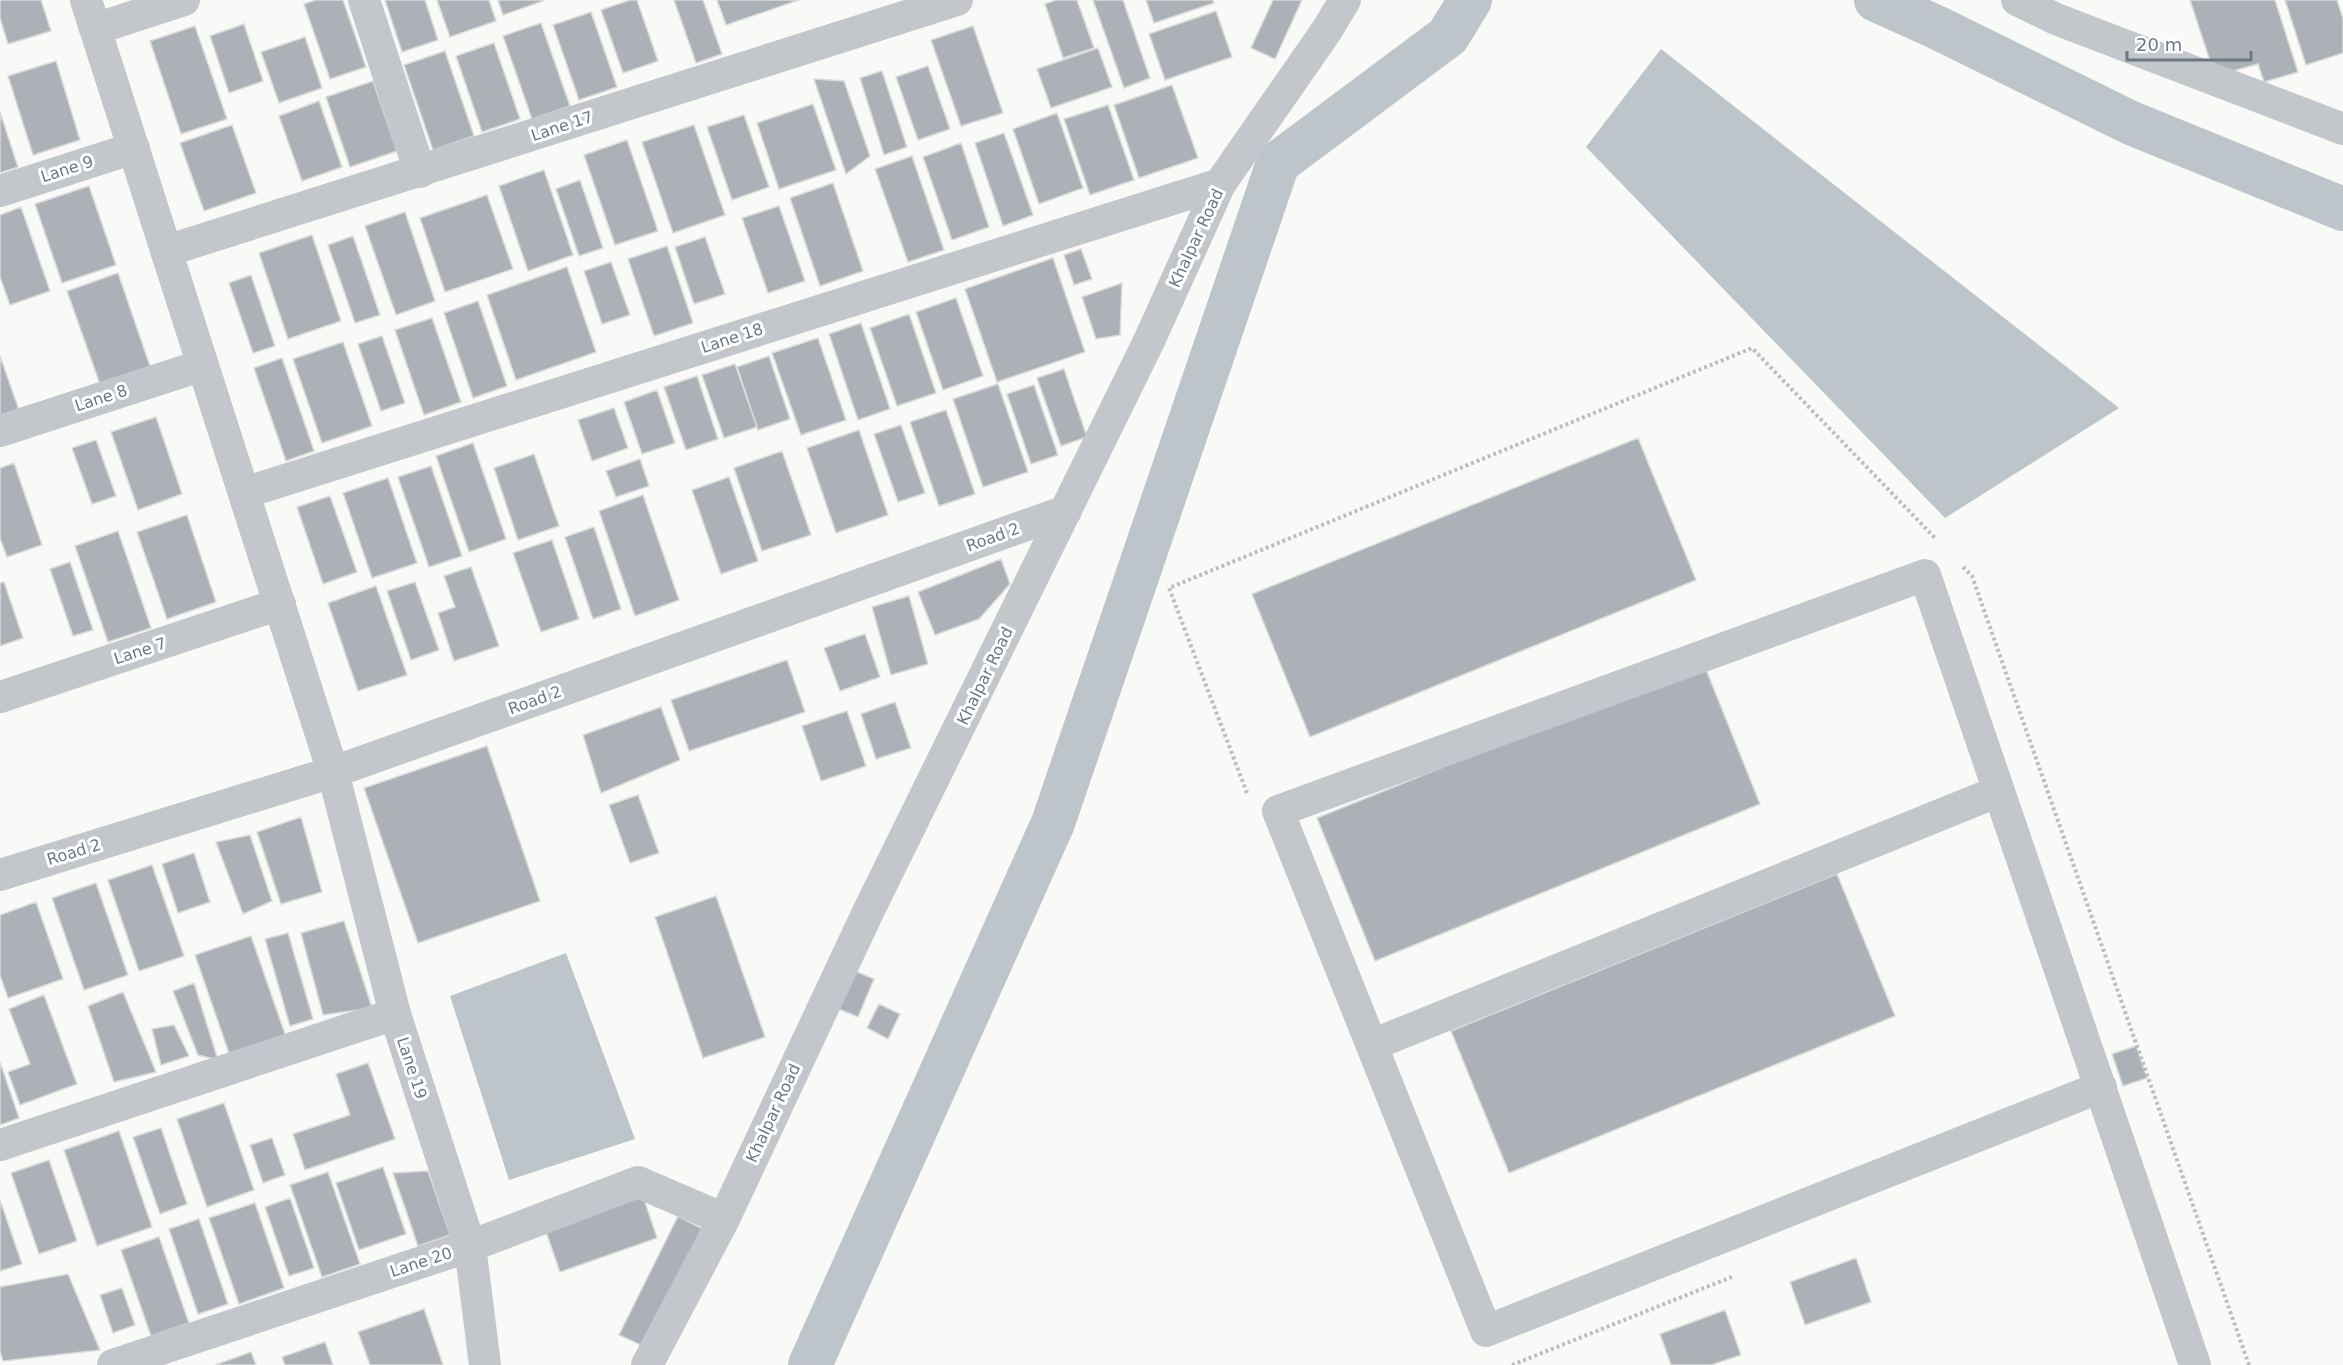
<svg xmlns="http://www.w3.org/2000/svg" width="2343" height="1365" viewBox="0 0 2343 1365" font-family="'DejaVu Sans',sans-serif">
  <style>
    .water { fill: #bdc5cb }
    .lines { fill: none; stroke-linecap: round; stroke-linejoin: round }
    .canal { stroke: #bdc5cb; stroke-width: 44 }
    .building { fill: #abb1b7; stroke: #dbdbd9; stroke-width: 1.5 }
    .path { stroke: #bbbec0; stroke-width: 4; stroke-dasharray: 3 3; stroke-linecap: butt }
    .minor { stroke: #c3c6ca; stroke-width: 32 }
    .labels { text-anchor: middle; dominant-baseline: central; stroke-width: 6; stroke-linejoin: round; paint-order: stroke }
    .street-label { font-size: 16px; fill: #6b7886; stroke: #fff }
  </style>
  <rect width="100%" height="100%" fill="#f9f9f7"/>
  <path class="water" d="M 1661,49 L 2119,408 L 1945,518 L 1586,147 Z
    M 566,953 L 635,1139 L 509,1180 L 450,996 Z"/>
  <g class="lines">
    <path class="canal" d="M 1876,0 L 1936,27 L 2131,123 L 2343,209
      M 810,1365 L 1053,823 L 1278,163 L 1448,36 L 1470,0"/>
  </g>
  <path class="building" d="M 0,0 L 41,0 L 51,31 L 8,44 L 0,18 Z
    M 316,0 L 343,0 L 366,67 L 330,79 L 304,4 Z
    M 385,0 L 425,0 L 438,40 L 402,52 Z
    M 437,0 L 489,0 L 496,21 L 450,37 Z
    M 498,0 L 543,0 L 543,1 L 503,15 Z
    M 630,0 L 637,0 L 658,61 L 623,73 L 601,10 Z
    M 674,0 L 703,0 L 722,54 L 696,63 Z
    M 717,0 L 799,0 L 726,25 Z
    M 1056,0 L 1077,0 L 1094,48 L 1063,58 L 1045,4 Z
    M 1093,0 L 1123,0 L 1150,78 L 1124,88 Z
    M 1146,0 L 1213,0 L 1214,3 L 1154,23 Z
    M 1273,0 L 1302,0 L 1275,59 L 1251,48 Z
    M 2190,0 L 2275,0 L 2298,72 L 2264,82 L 2258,64 L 2215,76 Z
    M 2285,0 L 2337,0 L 2343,19 L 2343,53 L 2306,65 Z
    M 1216,11 L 1232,57 L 1165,80 L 1149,34 Z
    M 591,12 L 617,87 L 579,100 L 553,25 Z
    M 541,23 L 570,106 L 532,119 L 503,36 Z
    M 244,24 L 263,81 L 229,93 L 210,36 Z
    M 195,26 L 227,119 L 181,134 L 150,41 Z
    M 973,26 L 1003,113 L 961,126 L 931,40 Z
    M 305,37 L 322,88 L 279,103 L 261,52 Z
    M 494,43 L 520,119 L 482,132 L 456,56 Z
    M 1098,48 L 1112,87 L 1051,108 L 1037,69 Z
    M 445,51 L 474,136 L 433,150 L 404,65 Z
    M 56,61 L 80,140 L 33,155 L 8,76 Z
    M 928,66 L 950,129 L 918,140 L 896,77 Z
    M 882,71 L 907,147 L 884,155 L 860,78 Z
    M 814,79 L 844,81 L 870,156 L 846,174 Z
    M 373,81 L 397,151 L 350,167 L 326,97 Z
    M 1172,85 L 1198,158 L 1139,178 L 1114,105 Z
    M 319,101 L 342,167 L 302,181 L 279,116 Z
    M 813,104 L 836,170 L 779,189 L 757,123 Z
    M 1108,105 L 1134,180 L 1090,195 L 1064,119 Z
    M 0,112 L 18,167 L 0,173 Z
    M 1057,113 L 1083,188 L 1039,204 L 1013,129 Z
    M 744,115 L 769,187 L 732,200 L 707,127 Z
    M 232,125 L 256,193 L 204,211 L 180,143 Z
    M 694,125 L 725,215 L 673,233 L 642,142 Z
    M 1004,133 L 1033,215 L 1003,226 L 975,143 Z
    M 627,140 L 658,231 L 615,245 L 584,155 Z
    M 961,143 L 989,227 L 952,240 L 923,157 Z
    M 912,156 L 944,250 L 908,262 L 875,169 Z
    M 544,170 L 573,255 L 528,271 L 499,186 Z
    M 580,180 L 603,248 L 579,256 L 556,189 Z
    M 833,183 L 863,271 L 820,286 L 790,198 Z
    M 89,186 L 116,265 L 62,283 L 35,204 Z
    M 487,195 L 513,269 L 445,292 L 420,218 Z
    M 779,206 L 805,281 L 768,293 L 742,218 Z
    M 21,207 L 50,291 L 10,305 L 0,277 L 0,215 Z
    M 405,212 L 435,301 L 396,315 L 365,226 Z
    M 312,235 L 341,321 L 288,339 L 259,253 Z
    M 353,236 L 380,315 L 355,323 L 328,245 Z
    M 705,237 L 725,294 L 694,304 L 675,247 Z
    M 667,246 L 693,323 L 654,336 L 628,259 Z
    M 1081,249 L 1092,279 L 1074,285 L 1064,255 Z
    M 1053,258 L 1085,352 L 997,382 L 965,289 Z
    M 611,262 L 630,315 L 602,324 L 584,271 Z
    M 567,267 L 596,352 L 516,380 L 487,295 Z
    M 118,273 L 151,369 L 101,387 L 67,291 Z
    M 251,275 L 275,346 L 253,353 L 229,283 Z
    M 1122,283 L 1120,335 L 1096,339 L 1082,297 Z
    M 956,298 L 983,376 L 943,390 L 916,312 Z
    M 478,301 L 507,386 L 473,398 L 444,313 Z
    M 909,314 L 936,393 L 897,406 L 870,328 Z
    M 432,318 L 461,402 L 424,415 L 395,330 Z
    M 861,323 L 890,409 L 858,420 L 829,334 Z
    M 382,336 L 405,403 L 381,411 L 358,344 Z
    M 818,338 L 846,420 L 801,435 L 772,353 Z
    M 343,342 L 372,426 L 322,443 L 293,359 Z
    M 0,356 L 19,410 L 0,416 Z
    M 769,356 L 790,419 L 758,430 L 737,367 Z
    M 282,358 L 314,451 L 286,461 L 254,368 Z
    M 735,364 L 757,427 L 724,438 L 702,375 Z
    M 1064,369 L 1087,437 L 1061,446 L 1037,378 Z
    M 697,376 L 718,439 L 686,450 L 664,387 Z
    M 998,384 L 1028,472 L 983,487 L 953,399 Z
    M 1034,385 L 1058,455 L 1031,464 L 1007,394 Z
    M 657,390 L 675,443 L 642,454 L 624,402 Z
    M 614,408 L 628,448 L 592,461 L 578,420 Z
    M 946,410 L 975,494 L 939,506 L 910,422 Z
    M 156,417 L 182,494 L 138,510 L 111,432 Z
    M 901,425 L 925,493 L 898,502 L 874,434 Z
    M 859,430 L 888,515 L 836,533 L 807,448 Z
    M 1638,438 L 1696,580 L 1310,737 L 1252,594 Z
    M 96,440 L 116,496 L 92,504 L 72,448 Z
    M 473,443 L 506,539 L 469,552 L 436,456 Z
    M 782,451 L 811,535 L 762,551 L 734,468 Z
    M 534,454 L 559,526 L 518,540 L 494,468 Z
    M 640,459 L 649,486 L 616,497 L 606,471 Z
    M 14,463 L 42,545 L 7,557 L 0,538 L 0,468 Z
    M 431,466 L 462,556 L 429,567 L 398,477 Z
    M 729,477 L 758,561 L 721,574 L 692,490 Z
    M 388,478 L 417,563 L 372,578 L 343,493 Z
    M 643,495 L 679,600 L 635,616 L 599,511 Z
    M 330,496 L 357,572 L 323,584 L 297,507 Z
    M 187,515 L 216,602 L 167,619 L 137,532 Z
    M 594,527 L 621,609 L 593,619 L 565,537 Z
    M 118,531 L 151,628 L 108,642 L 75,546 Z
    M 552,540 L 579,619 L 541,632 L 513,553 Z
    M 1001,559 L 1010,584 L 979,619 L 935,635 L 918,592 Z
    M 70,562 L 93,630 L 73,636 L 50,569 Z
    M 471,567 L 499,646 L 454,661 L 438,613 L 455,607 L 444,576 Z
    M 4,582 L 23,638 L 0,646 L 0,583 Z
    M 415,582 L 439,650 L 411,660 L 387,591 Z
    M 376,586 L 407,675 L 358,691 L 328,603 Z
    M 909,596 L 928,664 L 891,675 L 872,607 Z
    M 865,634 L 880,677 L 840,691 L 824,648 Z
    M 787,660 L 805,712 L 689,751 L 671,700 Z
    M 1703,662 L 1760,804 L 1375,961 L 1317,818 Z
    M 895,702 L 911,748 L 876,759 L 861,714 Z
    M 661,707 L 680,760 L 601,793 L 583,735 Z
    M 847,711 L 866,766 L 821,781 L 802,726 Z
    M 487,746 L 540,901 L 418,943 L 364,788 Z
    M 638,795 L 659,853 L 630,863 L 609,805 Z
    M 301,817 L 322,892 L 281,904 L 257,832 Z
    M 250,835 L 272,901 L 243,914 L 216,842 Z
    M 194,853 L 210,902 L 178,913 L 162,864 Z
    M 152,865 L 184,956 L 139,971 L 108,880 Z
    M 1837,874 L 1895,1016 L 1509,1173 L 1451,1031 Z
    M 96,883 L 128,975 L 84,990 L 52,898 Z
    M 716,896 L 765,1037 L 703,1058 L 655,917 Z
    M 36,902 L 63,979 L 8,998 L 0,975 L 0,915 Z
    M 344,921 L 372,1008 L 323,1015 L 301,933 Z
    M 288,933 L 313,1019 L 290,1026 L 265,939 Z
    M 251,936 L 286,1037 L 230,1056 L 195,955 Z
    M 850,969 L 874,979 L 858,1017 L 834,1007 Z
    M 194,983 L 218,1060 L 198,1055 L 173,991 Z
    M 123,992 L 156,1072 L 114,1082 L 88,1006 Z
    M 44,995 L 77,1084 L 20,1105 L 8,1072 L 30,1064 L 9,1009 Z
    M 879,1004 L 900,1014 L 888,1039 L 867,1028 Z
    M 174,1025 L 189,1056 L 161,1065 L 152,1029 Z
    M 2136,1046 L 2147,1078 L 2123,1086 L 2112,1054 Z
    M 0,1062 L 19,1118 L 0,1125 Z
    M 368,1063 L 395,1139 L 305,1170 L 293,1134 L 350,1115 L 336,1074 Z
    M 224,1103 L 254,1190 L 207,1207 L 177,1119 Z
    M 161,1128 L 187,1204 L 160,1214 L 133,1137 Z
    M 119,1131 L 152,1227 L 97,1246 L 64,1150 Z
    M 272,1138 L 285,1175 L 263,1183 L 250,1145 Z
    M 49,1160 L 77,1241 L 39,1254 L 11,1173 Z
    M 383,1167 L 406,1234 L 359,1250 L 336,1183 Z
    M 428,1171 L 450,1235 L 418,1246 L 393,1173 Z
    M 328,1172 L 360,1264 L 322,1277 L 290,1185 Z
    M 642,1193 L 657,1238 L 560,1272 L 544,1226 Z
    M 290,1198 L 314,1268 L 289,1276 L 265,1207 Z
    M 0,1200 L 22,1264 L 0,1271 Z
    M 255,1203 L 284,1288 L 239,1304 L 209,1218 Z
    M 678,1216 L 703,1229 L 645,1347 L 619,1335 Z
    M 199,1219 L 228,1304 L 198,1314 L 169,1229 Z
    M 159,1237 L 189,1323 L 151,1336 L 121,1250 Z
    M 1856,1258 L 1871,1302 L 1805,1325 L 1790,1282 Z
    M 68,1274 L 100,1350 L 3,1361 L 0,1351 L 0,1287 Z
    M 122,1288 L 135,1325 L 113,1333 L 100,1295 Z
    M 424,1309 L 443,1365 L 370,1365 L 358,1332 Z
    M 1725,1310 L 1741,1355 L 1711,1365 L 1671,1365 L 1660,1334 Z
    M 325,1342 L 333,1365 L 285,1365 L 282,1357 Z
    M 251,1352 L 256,1365 L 215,1365 Z"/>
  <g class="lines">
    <path class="path" d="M 1963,567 L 1972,576 L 2249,1365
      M 1247,793 L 1169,588 L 1752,348 L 1935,538
      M 1512,1365 L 1734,1276"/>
    <path class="minor" d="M 86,0 L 333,772 L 395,1014 L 470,1246 L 485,1365
      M 364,0 L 420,172
      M 2017,0 L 2056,19 L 2343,129
      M 95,29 L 184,0
      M 0,191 L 134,148
      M 166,251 L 957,0
      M 0,431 L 203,365
      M 244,493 L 1220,184
      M 0,697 L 280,604
      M 0,875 L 333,772 L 1066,511
      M 1372,1045 L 1999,791
      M 2101,1087 L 1486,1331 L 1278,811 L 1925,575 L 2195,1365
      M 0,1145 L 395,1014
      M 113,1365 L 470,1246 L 638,1182 L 724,1219
      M 647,1365 L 724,1219 L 868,912 L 1149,341 L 1220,184 L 1327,30 L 1345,0"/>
  </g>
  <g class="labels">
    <g class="street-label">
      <text transform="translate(562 126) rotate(-18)">Lane 17</text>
      <text transform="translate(67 169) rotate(-18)">Lane 9</text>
      <text transform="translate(1196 238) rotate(-65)">Khalpar Road</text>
      <text transform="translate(732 338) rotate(-18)">Lane 18</text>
      <text transform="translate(101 398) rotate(-18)">Lane 8</text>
      <text transform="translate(993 537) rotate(-20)">Road 2</text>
      <text transform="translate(140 651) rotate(-18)">Lane 7</text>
      <text transform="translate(985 676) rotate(-64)">Khalpar Road</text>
      <text transform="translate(535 700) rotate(-20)">Road 2</text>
      <text transform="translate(74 852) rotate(-17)">Road 2</text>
      <text transform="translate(412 1068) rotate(72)">Lane 19</text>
      <text transform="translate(773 1113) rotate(-65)">Khalpar Road</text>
      <text transform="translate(421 1262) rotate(-18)">Lane 20</text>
    </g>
  </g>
  <path d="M2127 51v9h124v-9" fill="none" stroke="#6b7886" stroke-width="3"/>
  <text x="2136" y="51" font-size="18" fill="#6b7886" stroke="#ffffff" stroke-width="4.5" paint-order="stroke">20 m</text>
</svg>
